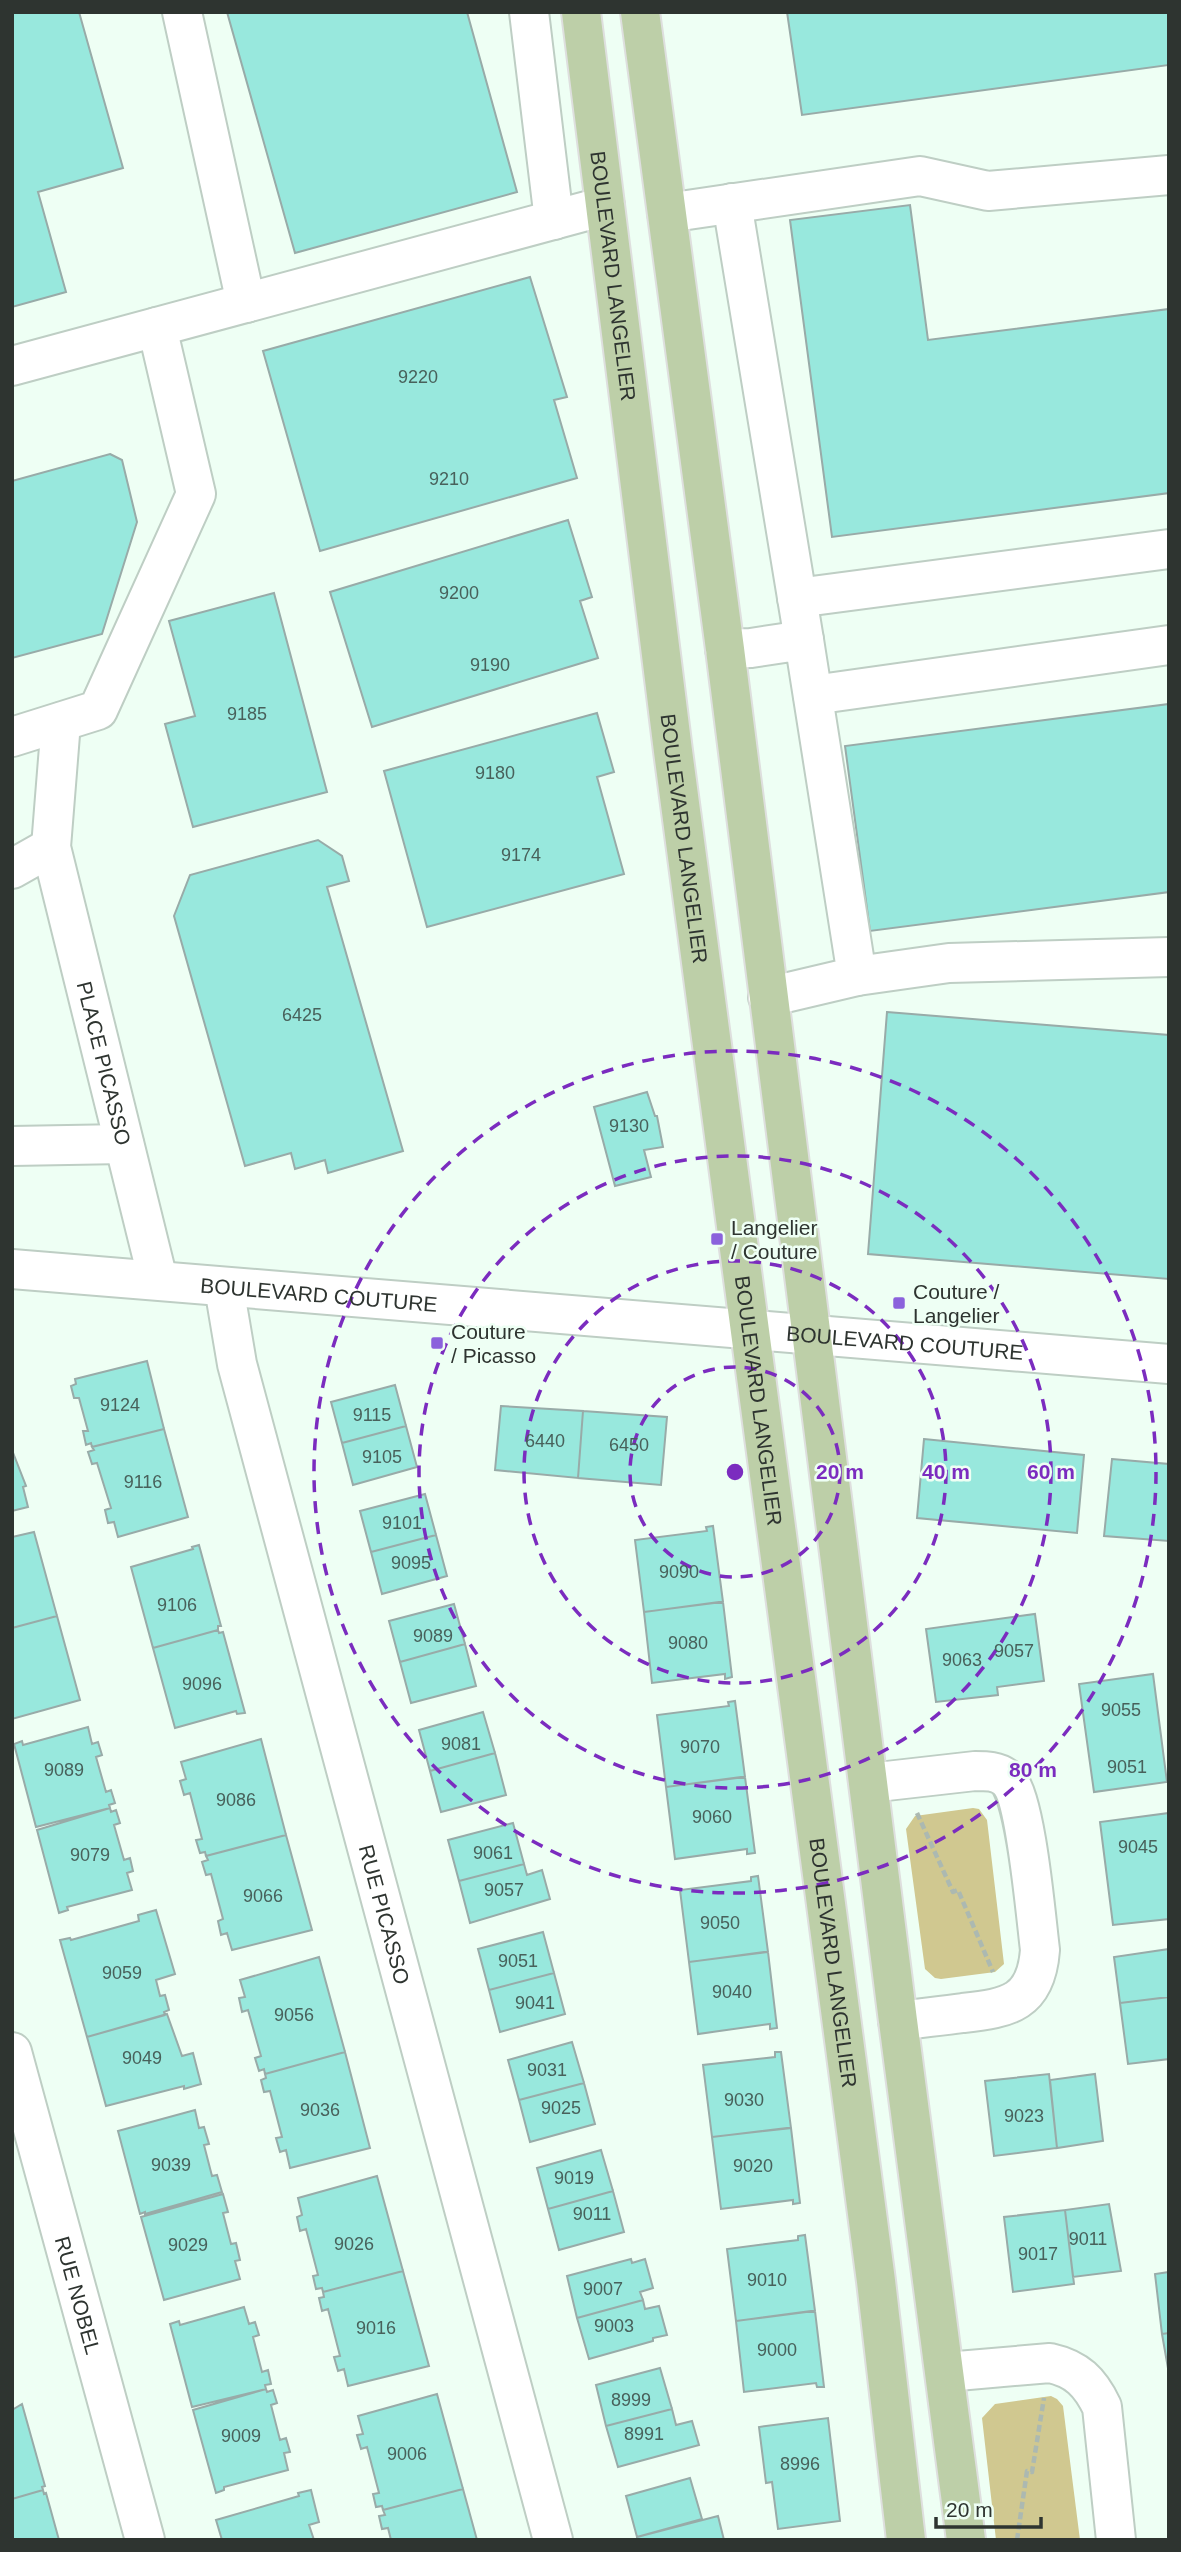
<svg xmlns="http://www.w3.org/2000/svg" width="1181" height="2552" viewBox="0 0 1181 2552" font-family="Helvetica,sans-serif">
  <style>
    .green { fill: #d0c890 }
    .building { fill: #98e8dd; stroke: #98aba8; stroke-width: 2 }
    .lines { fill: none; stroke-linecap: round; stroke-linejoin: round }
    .minor-casing { stroke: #becec4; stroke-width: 42 }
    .major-casing { stroke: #dedfde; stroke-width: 42 }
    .path { stroke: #acb9b1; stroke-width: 4.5; stroke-dasharray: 7 3.5; stroke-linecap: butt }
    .minor { stroke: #fff; stroke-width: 38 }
    .major { stroke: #bdcfa8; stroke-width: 38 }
    .ring { fill: none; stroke: #7b2cbf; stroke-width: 3.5; stroke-dasharray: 12 9 }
    .poi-dot { fill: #8b62dc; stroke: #eefff4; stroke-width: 2.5 }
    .labels { text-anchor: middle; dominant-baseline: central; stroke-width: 5; stroke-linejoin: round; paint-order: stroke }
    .number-label { font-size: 18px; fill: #48615b }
    .street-label { font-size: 21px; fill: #2e3430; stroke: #eefff4 }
    .poi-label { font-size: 21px; fill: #2e3430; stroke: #eefff4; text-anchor: start }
    .centre { fill: #7b2cbf; stroke: #eefff4; stroke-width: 3.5 }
    .ring-label { font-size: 21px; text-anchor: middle; font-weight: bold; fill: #7b2cbf; stroke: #eefff4; stroke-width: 5; stroke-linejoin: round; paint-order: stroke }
  </style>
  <rect width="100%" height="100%" fill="#eefff4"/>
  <path class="green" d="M 973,1808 L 979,1809 L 987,1820 L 1004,1964 L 995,1972 L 941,1979 L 935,1978 L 925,1969 L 906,1829 L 915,1816 Z
    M 1051,2396 L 1057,2399 L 1063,2406 L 1080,2540 L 996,2540 L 982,2418 L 995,2404 Z"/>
  <path class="building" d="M 12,12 L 79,12 L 123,168 L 38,192 L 66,292 L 12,307 Z
    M 227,12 L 467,12 L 517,192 L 295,253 Z
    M 787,12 L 1169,12 L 1169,65 L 802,115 Z
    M 910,205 L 928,340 L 1169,309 L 1169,493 L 832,537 L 790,220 Z
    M 530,277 L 567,397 L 554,400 L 577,478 L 320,551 L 263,351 Z
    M 110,454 L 122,460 L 137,522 L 102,634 L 12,658 L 12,481 Z
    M 568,520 L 592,597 L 580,601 L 598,658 L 372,727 L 330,592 Z
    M 274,593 L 327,792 L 193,827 L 165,724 L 195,716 L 169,621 Z
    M 1169,704 L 1169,892 L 870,931 L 845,746 Z
    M 597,713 L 614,772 L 597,777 L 624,874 L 427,927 L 384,771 Z
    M 318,840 L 342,856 L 349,881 L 327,887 L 403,1151 L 328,1173 L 325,1160 L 295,1169 L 291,1153 L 245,1166 L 174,916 L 190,875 Z
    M 887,1012 L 1169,1035 L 1169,1279 L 868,1254 Z
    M 647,1092 L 655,1116 L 657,1116 L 663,1147 L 644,1150 L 651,1177 L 615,1186 L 594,1107 Z
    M 147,1361 L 164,1429 L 92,1447 L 91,1443 L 86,1445 L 83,1431 L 88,1431 L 79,1398 L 74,1398 L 71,1386 L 76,1384 L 75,1379 Z
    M 395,1385 L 406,1426 L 342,1443 L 331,1402 Z
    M 501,1406 L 583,1411 L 578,1478 L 495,1470 Z
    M 583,1411 L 667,1417 L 661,1485 L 578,1478 Z
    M 406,1426 L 417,1467 L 353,1485 L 342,1443 Z
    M 164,1429 L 188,1517 L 118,1537 L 114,1522 L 108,1523 L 105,1510 L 111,1508 L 97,1463 L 92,1464 L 88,1452 L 94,1450 L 92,1447 Z
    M 924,1439 L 1084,1455 L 1077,1533 L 917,1518 Z
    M 12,1450 L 26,1486 L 23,1487 L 28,1507 L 12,1511 Z
    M 1112,1459 L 1169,1464 L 1169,1541 L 1104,1536 Z
    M 425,1494 L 436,1535 L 371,1552 L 360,1511 Z
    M 713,1526 L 723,1602 L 644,1612 L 635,1540 L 707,1531 L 706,1527 Z
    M 34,1532 L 57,1616 L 12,1628 L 12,1537 Z
    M 436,1535 L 447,1576 L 382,1594 L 371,1552 Z
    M 199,1545 L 221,1626 L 218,1626 L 218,1630 L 153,1648 L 131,1567 L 193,1549 L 192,1547 Z
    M 719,1602 L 723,1602 L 732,1677 L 725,1679 L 725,1674 L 652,1683 L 644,1612 Z
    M 454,1604 L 465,1644 L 400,1662 L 389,1621 Z
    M 1035,1614 L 1044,1681 L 997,1687 L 998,1695 L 936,1702 L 926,1629 Z
    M 57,1616 L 80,1700 L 12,1719 L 12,1628 Z
    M 218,1630 L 219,1633 L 223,1632 L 245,1713 L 237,1714 L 236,1711 L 175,1728 L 153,1648 Z
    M 465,1644 L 476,1686 L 411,1703 L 400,1662 Z
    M 1153,1674 L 1167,1782 L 1094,1792 L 1079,1684 Z
    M 735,1701 L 745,1777 L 666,1787 L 657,1715 L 729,1706 L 728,1702 Z
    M 483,1712 L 495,1753 L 430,1771 L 419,1730 Z
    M 88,1727 L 92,1744 L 98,1742 L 102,1755 L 96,1757 L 106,1792 L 111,1790 L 115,1803 L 109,1805 L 110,1808 L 36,1827 L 14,1744 L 22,1741 L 23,1745 Z
    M 261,1739 L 286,1835 L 206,1856 L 205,1852 L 200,1853 L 196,1840 L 202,1839 L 190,1793 L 184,1795 L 180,1781 L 186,1779 L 181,1762 Z
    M 495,1753 L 506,1795 L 441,1812 L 430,1771 Z
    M 741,1777 L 745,1777 L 755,1853 L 747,1854 L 747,1849 L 675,1859 L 666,1787 Z
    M 110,1808 L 111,1812 L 116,1810 L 120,1823 L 114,1825 L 124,1860 L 130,1858 L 133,1871 L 127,1873 L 132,1890 L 67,1907 L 68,1910 L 59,1913 L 37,1830 Z
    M 1169,1813 L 1169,1919 L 1113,1925 L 1100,1822 Z
    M 513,1823 L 524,1864 L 459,1881 L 448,1840 Z
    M 286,1835 L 312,1930 L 232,1950 L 227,1933 L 221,1935 L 218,1921 L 223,1919 L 211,1874 L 206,1875 L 202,1862 L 208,1860 L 206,1856 Z
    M 524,1864 L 527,1875 L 542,1870 L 550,1899 L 470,1923 L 459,1881 Z
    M 758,1876 L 768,1952 L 689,1962 L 680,1890 L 751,1881 L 751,1877 Z
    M 156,1910 L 175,1974 L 156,1980 L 160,1996 L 165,1995 L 169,2010 L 164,2012 L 165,2015 L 87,2037 L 60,1940 L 70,1938 L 71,1940 L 139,1921 L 138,1915 Z
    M 543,1932 L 554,1973 L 489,1990 L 478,1949 Z
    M 1169,1949 L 1169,1997 L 1120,2003 L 1114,1957 Z
    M 764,1952 L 768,1952 L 777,2028 L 770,2029 L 770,2024 L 698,2034 L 689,1962 Z
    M 319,1957 L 345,2052 L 265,2074 L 264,2069 L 259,2071 L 255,2058 L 261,2056 L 248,2010 L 242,2012 L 239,1998 L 245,1997 L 240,1980 Z
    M 554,1973 L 565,2014 L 500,2032 L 489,1990 Z
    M 1169,1997 L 1169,2059 L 1128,2064 L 1120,2003 Z
    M 167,2014 L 182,2056 L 193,2053 L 201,2084 L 184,2089 L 184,2086 L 106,2106 L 87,2037 Z
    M 572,2042 L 584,2083 L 519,2100 L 508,2060 Z
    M 345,2052 L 370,2148 L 290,2168 L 286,2150 L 280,2152 L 276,2138 L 282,2137 L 270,2091 L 264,2092 L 261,2080 L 266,2078 L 265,2074 Z
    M 775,2052 L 781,2052 L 791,2128 L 712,2137 L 703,2065 L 775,2057 Z
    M 1049,2074 L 1057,2148 L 994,2156 L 985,2081 Z
    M 1095,2074 L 1103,2141 L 1057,2148 L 1050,2080 Z
    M 584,2083 L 595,2124 L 530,2142 L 519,2100 Z
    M 195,2110 L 199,2128 L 204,2127 L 209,2144 L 204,2145 L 212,2176 L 217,2175 L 222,2192 L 145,2214 L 145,2212 L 140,2214 L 118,2131 Z
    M 787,2128 L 791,2128 L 800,2203 L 793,2204 L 793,2200 L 721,2209 L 712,2137 Z
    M 601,2150 L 613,2191 L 548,2209 L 537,2168 Z
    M 377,2176 L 403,2271 L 323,2292 L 322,2288 L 316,2289 L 313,2276 L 318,2275 L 306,2229 L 300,2231 L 297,2217 L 302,2215 L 298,2198 Z
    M 613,2191 L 624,2232 L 559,2250 L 548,2209 Z
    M 223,2194 L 228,2212 L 223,2213 L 231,2244 L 236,2243 L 240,2260 L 235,2261 L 240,2279 L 164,2300 L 141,2217 Z
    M 1109,2204 L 1121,2271 L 1073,2277 L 1065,2210 Z
    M 1065,2210 L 1074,2284 L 1013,2292 L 1004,2217 Z
    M 805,2235 L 815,2311 L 736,2321 L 727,2249 L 798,2240 L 798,2236 Z
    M 631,2259 L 632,2263 L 645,2259 L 653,2288 L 640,2292 L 643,2300 L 577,2318 L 567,2276 Z
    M 403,2271 L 429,2366 L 348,2386 L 344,2369 L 338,2371 L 334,2357 L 340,2356 L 328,2309 L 322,2311 L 319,2298 L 324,2297 L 323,2292 Z
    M 1169,2272 L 1169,2333 L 1162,2334 L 1155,2274 Z
    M 643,2300 L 645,2309 L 659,2306 L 667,2335 L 653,2338 L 653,2341 L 589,2359 L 577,2318 Z
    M 244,2307 L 249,2324 L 255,2322 L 259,2335 L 253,2337 L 262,2372 L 268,2370 L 271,2384 L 265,2385 L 266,2389 L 192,2407 L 170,2324 L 179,2321 L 180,2325 Z
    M 811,2311 L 815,2311 L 824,2387 L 817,2387 L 816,2383 L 744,2392 L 736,2321 Z
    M 1169,2333 L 1169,2374 L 1162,2334 Z
    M 660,2368 L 672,2409 L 606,2426 L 596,2385 Z
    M 266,2389 L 267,2392 L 273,2390 L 277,2403 L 271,2405 L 280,2440 L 286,2438 L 290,2452 L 284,2453 L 288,2470 L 224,2487 L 224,2490 L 216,2493 L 193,2410 Z
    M 437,2394 L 463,2489 L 383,2510 L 382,2506 L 376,2507 L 373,2494 L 379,2493 L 367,2447 L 361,2449 L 357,2435 L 363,2434 L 358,2416 Z
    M 22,2404 L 45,2486 L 42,2487 L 43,2490 L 12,2499 L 12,2410 Z
    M 672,2409 L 676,2425 L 692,2421 L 699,2445 L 618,2467 L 606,2426 Z
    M 828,2418 L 840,2521 L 778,2529 L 772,2482 L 766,2483 L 759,2427 Z
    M 690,2478 L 702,2519 L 637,2537 L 626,2496 Z
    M 463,2489 L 477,2540 L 391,2540 L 388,2528 L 382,2529 L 379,2516 L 385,2515 L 383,2510 Z
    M 43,2490 L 44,2494 L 46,2493 L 59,2540 L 12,2540 L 12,2499 Z
    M 311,2490 L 319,2522 L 309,2525 L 314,2540 L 222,2540 L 216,2520 L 299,2496 L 298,2493 Z
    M 718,2516 L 724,2540 L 637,2540 L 637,2537 Z"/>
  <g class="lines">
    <defs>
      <g id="minor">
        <path d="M 182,12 L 246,303"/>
        <path d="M 529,12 L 554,220"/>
        <path d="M 732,203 L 804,640"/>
        <path d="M 667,213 L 920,176 L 988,191 L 1169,175"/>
        <path d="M 12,366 L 605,206"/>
        <path d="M 797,598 L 1169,549"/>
        <path d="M 725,649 L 751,648 L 804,640 L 857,976 L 768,997"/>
        <path d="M 813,695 L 1169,645"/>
        <path id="s1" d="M 61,722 L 51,847 L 158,1280"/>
        <path d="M 12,737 L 98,710 L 196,494 L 157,327"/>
        <path d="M 12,869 L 51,847"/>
        <path d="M 857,976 L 949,963 L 1169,957"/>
        <path d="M 12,1146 L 124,1144"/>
        <path id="s2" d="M 12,1269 L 1169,1364"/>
        <path id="s3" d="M 224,1287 L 237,1364 L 553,2540"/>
        <path d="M 869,1783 L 975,1771 C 987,1771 997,1771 1006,1778 C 1026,1794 1036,1919 1040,1950 C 1036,2003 1009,2008 963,2013 C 941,2016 920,2018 898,2021"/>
        <path id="s4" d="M 12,2052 L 145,2540"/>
        <path d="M 946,2372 L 1050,2363 C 1077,2369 1090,2382 1102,2407 L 1116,2540"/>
      </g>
      <g id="major">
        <path id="s5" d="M 581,12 L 673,751 L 876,2281 L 906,2540"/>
        <path d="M 640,12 L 725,649 L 898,2021 L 966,2540"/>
      </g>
    </defs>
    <use href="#minor" class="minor-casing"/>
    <use href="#major" class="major-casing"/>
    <path class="path" d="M 917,1813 L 953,1892 L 958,1890 L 993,1972
      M 1017,2540 L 1027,2471 L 1032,2472 L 1044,2398"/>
    <use href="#minor" class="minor"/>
    <use href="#major" class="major"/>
  </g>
  <g class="ring">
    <circle cx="735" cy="1472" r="105"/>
    <circle cx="735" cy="1472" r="211"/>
    <circle cx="735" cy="1472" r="316"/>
    <circle cx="735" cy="1472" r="421"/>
  </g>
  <g class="poi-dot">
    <rect x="710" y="1232" width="14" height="14" rx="3.5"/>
    <rect x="892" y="1296" width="14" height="14" rx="3.5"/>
    <rect x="430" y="1336" width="14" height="14" rx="3.5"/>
  </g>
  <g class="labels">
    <g class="number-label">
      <text x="418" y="377">9220</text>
      <text x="449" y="479">9210</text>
      <text x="459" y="593">9200</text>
      <text x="490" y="665">9190</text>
      <text x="247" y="714">9185</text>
      <text x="495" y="773">9180</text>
      <text x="521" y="855">9174</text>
      <text x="302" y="1015">6425</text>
      <text x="629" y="1126">9130</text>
      <text x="120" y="1405">9124</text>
      <text x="372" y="1415">9115</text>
      <text x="545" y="1441">6440</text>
      <text x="629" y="1445">6450</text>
      <text x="382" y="1457">9105</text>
      <text x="143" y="1482">9116</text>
      <text x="402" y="1523">9101</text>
      <text x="411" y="1563">9095</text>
      <text x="679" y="1572">9090</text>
      <text x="177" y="1605">9106</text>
      <text x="433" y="1636">9089</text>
      <text x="688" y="1643">9080</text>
      <text x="1014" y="1651">9057</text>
      <text x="962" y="1660">9063</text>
      <text x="202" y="1684">9096</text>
      <text x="1121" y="1710">9055</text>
      <text x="461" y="1744">9081</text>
      <text x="700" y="1747">9070</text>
      <text x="1127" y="1767">9051</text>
      <text x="64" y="1770">9089</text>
      <text x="236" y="1800">9086</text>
      <text x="712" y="1817">9060</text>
      <text x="1138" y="1847">9045</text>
      <text x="493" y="1853">9061</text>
      <text x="90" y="1855">9079</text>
      <text x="504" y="1890">9057</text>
      <text x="263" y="1896">9066</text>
      <text x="720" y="1923">9050</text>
      <text x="518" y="1961">9051</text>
      <text x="122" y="1973">9059</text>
      <text x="732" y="1992">9040</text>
      <text x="535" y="2003">9041</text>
      <text x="294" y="2015">9056</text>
      <text x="142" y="2058">9049</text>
      <text x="547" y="2070">9031</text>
      <text x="744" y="2100">9030</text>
      <text x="561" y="2108">9025</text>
      <text x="320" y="2110">9036</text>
      <text x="1024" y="2116">9023</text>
      <text x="171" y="2165">9039</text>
      <text x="753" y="2166">9020</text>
      <text x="574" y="2178">9019</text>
      <text x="592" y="2214">9011</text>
      <text x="1088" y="2239">9011</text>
      <text x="354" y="2244">9026</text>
      <text x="188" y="2245">9029</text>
      <text x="1038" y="2254">9017</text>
      <text x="767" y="2280">9010</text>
      <text x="603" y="2289">9007</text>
      <text x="614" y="2326">9003</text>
      <text x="376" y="2328">9016</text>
      <text x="777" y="2350">9000</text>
      <text x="631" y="2400">8999</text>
      <text x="644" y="2434">8991</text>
      <text x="241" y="2436">9009</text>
      <text x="407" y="2454">9006</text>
      <text x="800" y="2464">8996</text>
    </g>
    <g class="street-label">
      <text stroke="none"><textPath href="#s5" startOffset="266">BOULEVARD LANGELIER</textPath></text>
      <text stroke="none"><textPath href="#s5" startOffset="833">BOULEVARD LANGELIER</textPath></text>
      <text stroke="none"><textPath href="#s1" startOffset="348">PLACE PICASSO</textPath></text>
      <text stroke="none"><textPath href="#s2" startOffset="308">BOULEVARD COUTURE</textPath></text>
      <text stroke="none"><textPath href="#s2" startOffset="896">BOULEVARD COUTURE</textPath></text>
      <text stroke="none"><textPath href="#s5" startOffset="1400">BOULEVARD LANGELIER</textPath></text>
      <text stroke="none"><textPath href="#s3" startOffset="648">RUE PICASSO</textPath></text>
      <text stroke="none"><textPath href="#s5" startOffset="1967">BOULEVARD LANGELIER</textPath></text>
      <text stroke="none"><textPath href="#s4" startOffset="252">RUE NOBEL</textPath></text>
    </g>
    <g class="poi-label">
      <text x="731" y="1227">Langelier<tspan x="731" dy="24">/ Couture</tspan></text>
      <text x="913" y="1291">Couture /<tspan x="913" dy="24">Langelier</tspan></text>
      <text x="451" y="1331">Couture<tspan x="451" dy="24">/ Picasso</tspan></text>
    </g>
  </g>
  <circle cx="735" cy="1472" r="10" class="centre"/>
  <g class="ring-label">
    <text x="840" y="1479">20 m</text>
    <text x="946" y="1479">40 m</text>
    <text x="1051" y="1479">60 m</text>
    <text x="1033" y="1777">80 m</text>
  </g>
  <rect width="1181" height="2552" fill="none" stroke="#2e3430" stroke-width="28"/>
  <path d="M936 2517v10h105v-10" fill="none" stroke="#2e3430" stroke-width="3.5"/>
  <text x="946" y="2517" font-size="21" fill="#2e3430" stroke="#eefff4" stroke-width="5" paint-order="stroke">20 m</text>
</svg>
